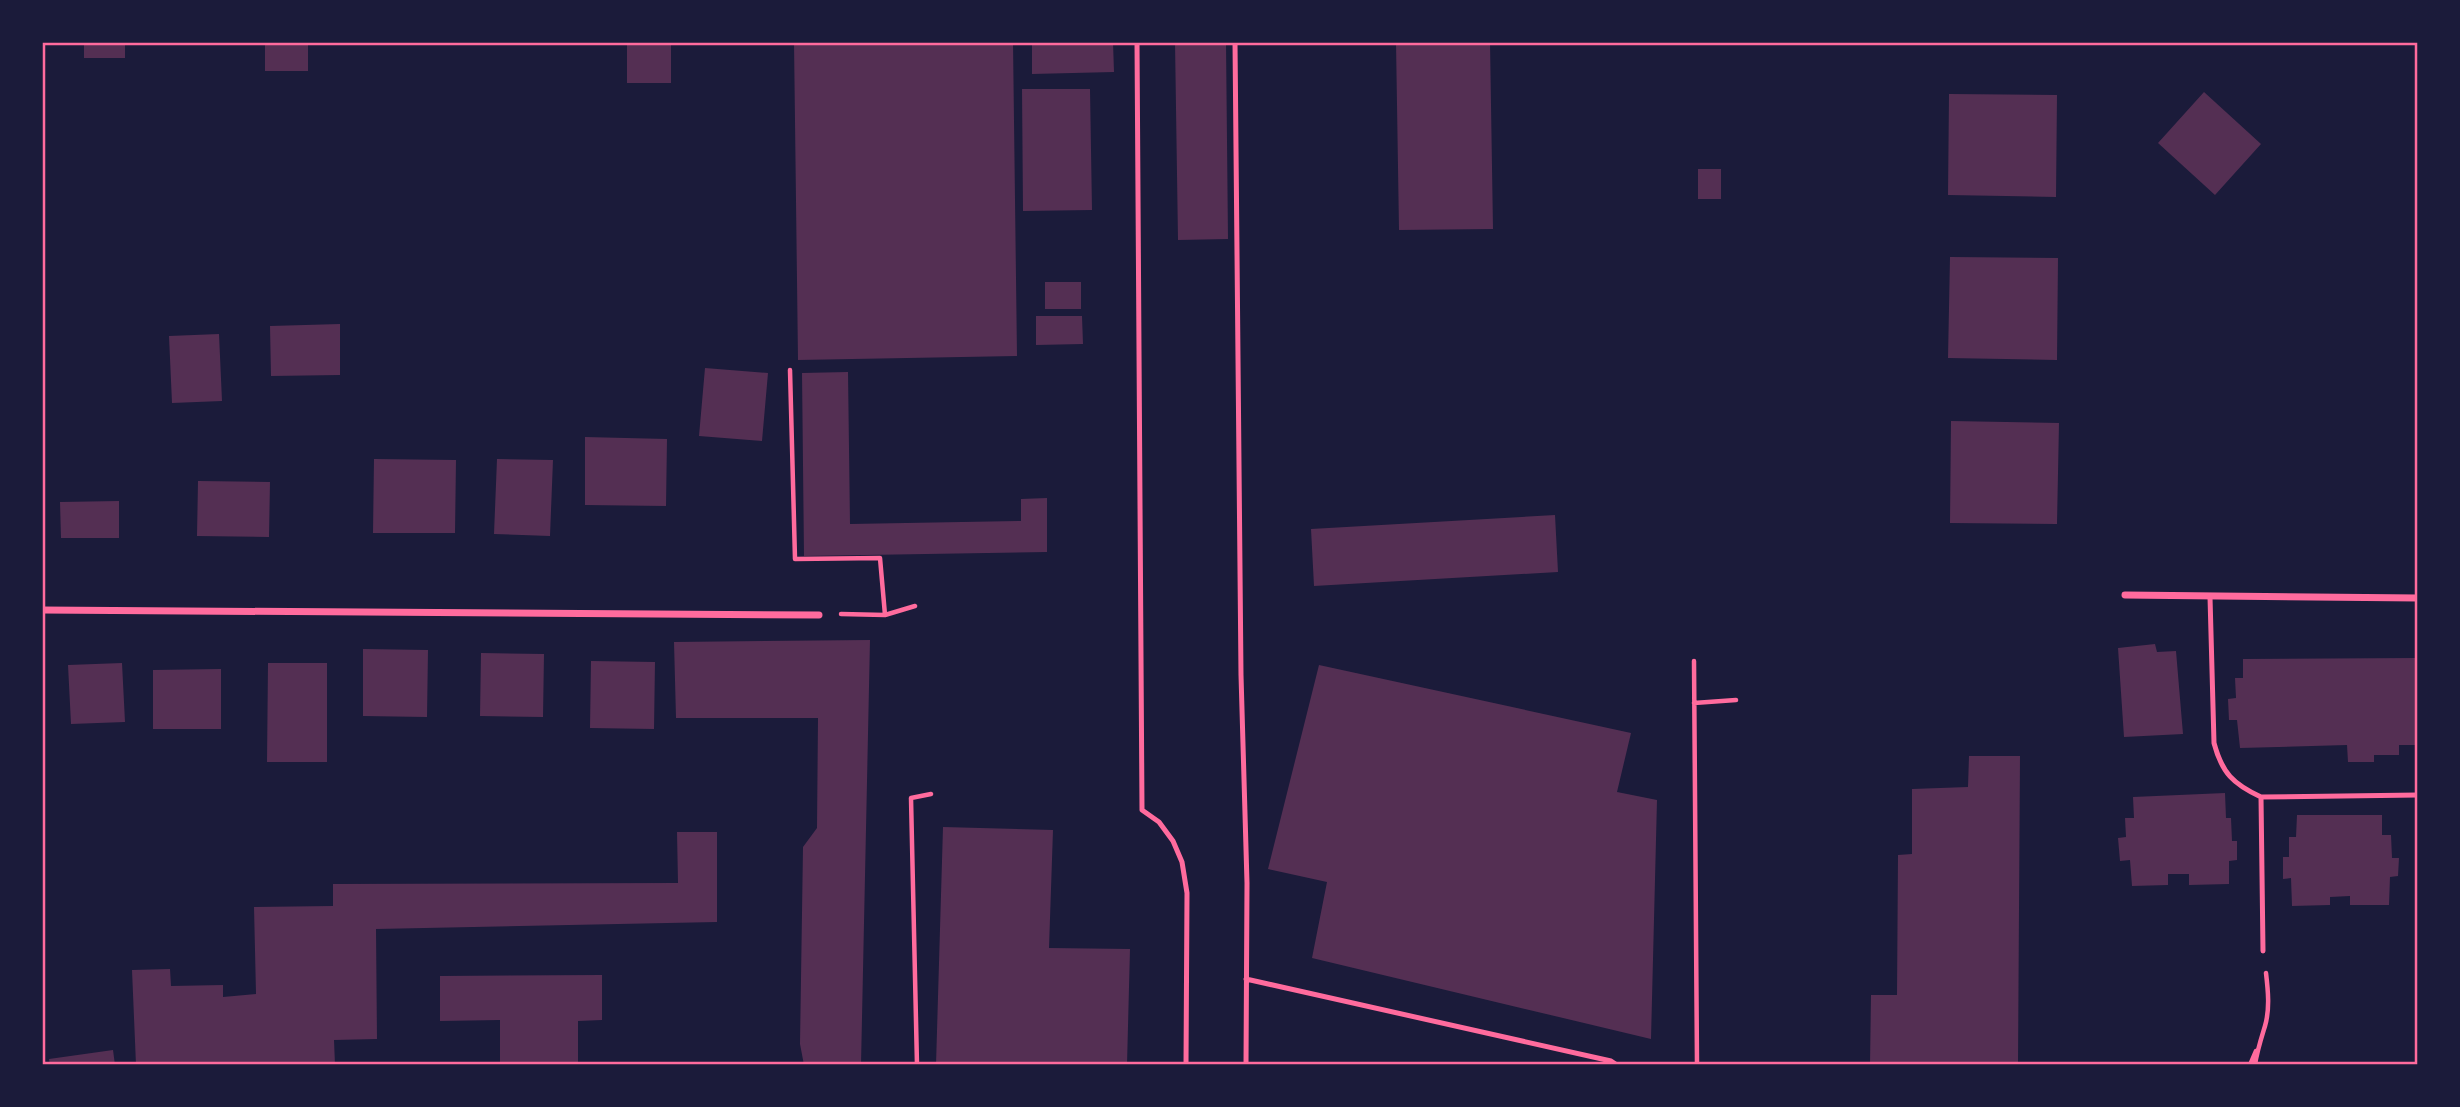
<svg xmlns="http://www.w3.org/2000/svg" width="2460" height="1107" viewBox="0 0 2460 1107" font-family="Mulish,sans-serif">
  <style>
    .building { fill: #542f53 }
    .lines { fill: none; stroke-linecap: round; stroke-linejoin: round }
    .path { stroke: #ff6b9d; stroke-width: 4.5 }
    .service { stroke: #ff6b9d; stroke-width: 5 }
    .minor { stroke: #ff6b9d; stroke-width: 7 }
    .neatline { fill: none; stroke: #ff6b9d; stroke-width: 2.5 }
  </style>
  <rect width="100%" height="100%" fill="#1b1b3a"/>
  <path class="building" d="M 84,42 L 125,42 L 125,58 L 84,58 Z
    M 265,42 L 308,42 L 308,71 L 265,71 Z
    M 627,42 L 671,42 L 671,83 L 627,83 Z
    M 794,42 L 1013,42 L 1017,356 L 798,360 Z
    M 1032,42 L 1113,42 L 1114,72 L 1032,74 Z
    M 1175,42 L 1226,42 L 1228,239 L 1178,240 Z
    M 1396,42 L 1490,42 L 1493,229 L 1399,230 Z
    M 1022,89 L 1090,89 L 1092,210 L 1023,211 Z
    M 2204,92 L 2261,144 L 2215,195 L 2158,143 Z
    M 1949,94 L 2057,95 L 2056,197 L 1948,195 Z
    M 1698,169 L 1721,169 L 1721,199 L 1698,199 Z
    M 1950,257 L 2058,258 L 2057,360 L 1948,358 Z
    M 1045,282 L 1081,282 L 1081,309 L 1045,309 Z
    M 1036,316 L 1082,316 L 1083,344 L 1036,345 Z
    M 340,324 L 340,375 L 271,376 L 270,326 Z
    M 219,334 L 222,401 L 172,403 L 169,336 Z
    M 705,368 L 768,373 L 762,441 L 699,436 Z
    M 848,372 L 850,524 L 1021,521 L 1021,499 L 1047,498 L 1047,552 L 804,556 L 802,373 Z
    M 1951,421 L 2059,423 L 2057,524 L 1950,523 Z
    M 585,437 L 667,439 L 666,506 L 585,505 Z
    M 374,459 L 456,460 L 455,533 L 373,533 Z
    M 497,459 L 553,460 L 550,536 L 494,534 Z
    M 198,481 L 270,482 L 269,537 L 197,536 Z
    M 119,501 L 119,538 L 61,538 L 60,502 Z
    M 1555,515 L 1558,572 L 1314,586 L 1311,529 Z
    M 870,640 L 861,1065 L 804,1065 L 800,1044 L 803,847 L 817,828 L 818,718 L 676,718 L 674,642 Z
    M 2155,644 L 2157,652 L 2176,651 L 2183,734 L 2124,737 L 2118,648 Z
    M 363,649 L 428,650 L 427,717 L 363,716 Z
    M 481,653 L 544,654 L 543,717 L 480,716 Z
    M 2418,658 L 2418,745 L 2399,745 L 2399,755 L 2374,755 L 2374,762 L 2348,762 L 2347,745 L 2240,748 L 2237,720 L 2229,720 L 2228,699 L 2236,698 L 2235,678 L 2243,678 L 2243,659 Z
    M 591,661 L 655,662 L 654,729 L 590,728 Z
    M 122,663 L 125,722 L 71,724 L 68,665 Z
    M 268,663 L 327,663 L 327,762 L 267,762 Z
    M 1319,665 L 1631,733 L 1617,792 L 1657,800 L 1651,1039 L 1312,958 L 1327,882 L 1268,869 Z
    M 221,669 L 221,729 L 153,729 L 153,670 Z
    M 1969,756 L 2020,756 L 2018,1065 L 1870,1065 L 1871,995 L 1897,995 L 1898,855 L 1912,854 L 1912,789 L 1968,787 Z
    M 2225,793 L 2226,818 L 2231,818 L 2232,841 L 2237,841 L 2237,860 L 2229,861 L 2229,884 L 2189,885 L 2189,874 L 2168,874 L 2168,885 L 2132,886 L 2130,860 L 2120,861 L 2118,838 L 2126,837 L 2125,818 L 2134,818 L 2133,797 Z
    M 2297,815 L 2382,815 L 2382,835 L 2391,835 L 2392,858 L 2399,858 L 2398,876 L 2390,877 L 2389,905 L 2350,905 L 2350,896 L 2330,897 L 2330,905 L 2292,906 L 2291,878 L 2283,879 L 2283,857 L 2289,857 L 2289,837 L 2296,837 Z
    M 943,827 L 1053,830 L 1049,948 L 1130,949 L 1127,1065 L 936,1065 Z
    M 677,832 L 717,832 L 717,922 L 376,929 L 377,1039 L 334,1040 L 335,1065 L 136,1065 L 132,970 L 170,969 L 171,986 L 223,985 L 223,997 L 256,994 L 254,907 L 333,906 L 333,884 L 678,883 Z
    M 602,975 L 602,1020 L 578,1021 L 578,1065 L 500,1065 L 500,1020 L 440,1021 L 440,976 Z
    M 113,1050 L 115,1065 L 50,1065 L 49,1059 Z"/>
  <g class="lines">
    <path class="path" d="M 790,370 L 795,559 L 880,558 L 885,615
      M 841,614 L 885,615 L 915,606
      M 1694,661 L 1697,1065
      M 1694,703 L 1736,700
      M 917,1065 L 911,798 L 931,794
      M 2250,1065 L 2256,1051
      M 2255,1065 C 2257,1051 2261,1039 2265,1026 C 2270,1009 2268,990 2266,973"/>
    <path class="service" d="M 1137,42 L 1142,810 L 1159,822 L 1173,841 L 1182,862 L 1187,893 L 1186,1065
      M 1235,42 L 1241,675 L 1247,883 L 1246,1065
      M 2210,597 L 2214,743 C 2222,773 2233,784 2261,797 L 2418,795
      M 2261,797 L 2263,951
      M 1246,979 L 1611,1061 L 1617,1065"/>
    <path class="minor" d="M 2125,595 L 2418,598
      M 42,610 L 819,615"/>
  </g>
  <rect width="2460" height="1107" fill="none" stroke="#1b1b3a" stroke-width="88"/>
  <rect x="44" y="44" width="2372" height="1019" class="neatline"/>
</svg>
